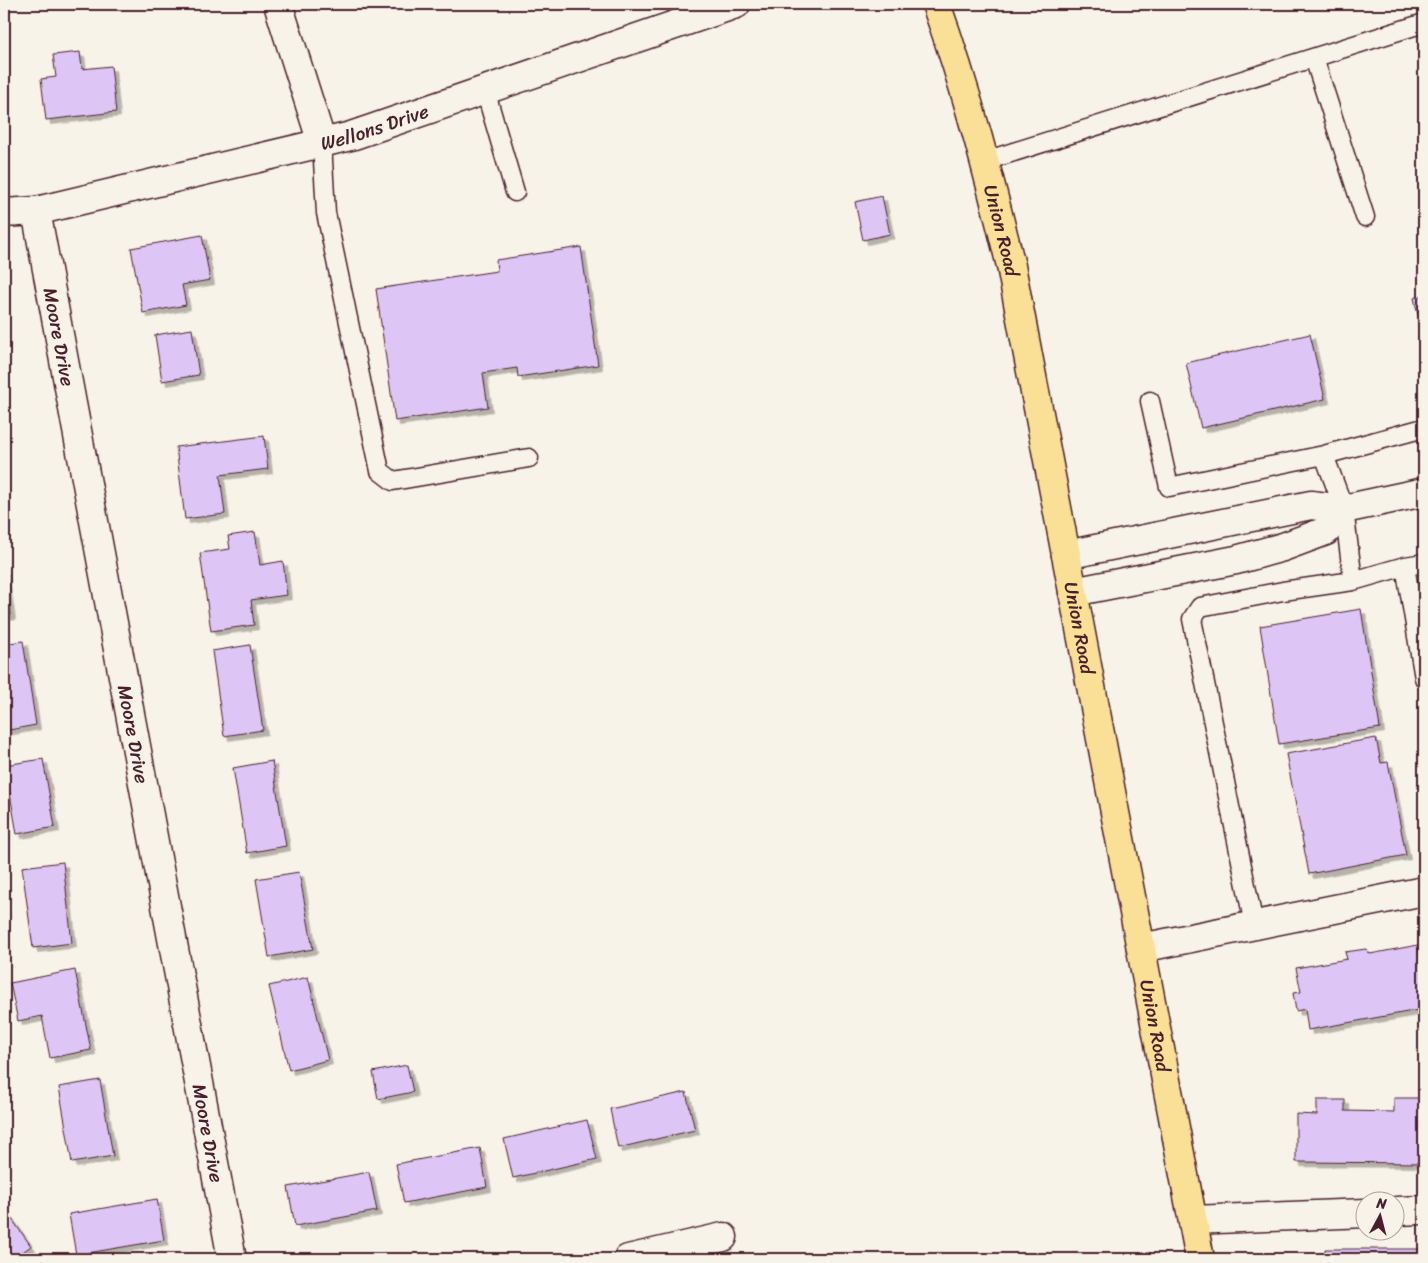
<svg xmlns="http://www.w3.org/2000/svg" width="1428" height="1263" viewBox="0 0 1428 1263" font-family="Sriracha,sans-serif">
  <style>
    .building { fill: #ddc6f6; stroke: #4a1f2b; filter: url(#shadow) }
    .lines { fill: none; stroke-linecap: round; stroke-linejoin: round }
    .lane-casing { stroke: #4a1f2b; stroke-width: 21 }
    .street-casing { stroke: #4a1f2b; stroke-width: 31 }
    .primary-casing { stroke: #4a1f2b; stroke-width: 31 }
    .lane { stroke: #f7f3e8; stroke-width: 18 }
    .street { stroke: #f7f3e8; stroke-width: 28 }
    .primary { stroke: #fadf96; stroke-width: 28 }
    .labels { text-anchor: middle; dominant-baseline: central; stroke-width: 5; stroke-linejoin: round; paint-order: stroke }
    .street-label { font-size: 19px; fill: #4a1f2b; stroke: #f7f3e8 }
  </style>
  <defs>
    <filter id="shadow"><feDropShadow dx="4.5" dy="4.5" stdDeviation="0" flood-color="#0004"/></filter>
  </defs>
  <rect width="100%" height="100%" fill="#f7f3e8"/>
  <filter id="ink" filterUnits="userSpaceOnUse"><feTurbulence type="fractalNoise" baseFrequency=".02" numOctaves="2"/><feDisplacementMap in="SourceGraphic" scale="10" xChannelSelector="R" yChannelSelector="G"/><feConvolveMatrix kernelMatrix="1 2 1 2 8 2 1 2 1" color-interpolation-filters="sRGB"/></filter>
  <g filter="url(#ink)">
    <path class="building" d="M 80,52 L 82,69 L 111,66 L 116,112 L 46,120 L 41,79 L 56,77 L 53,55 Z
      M 882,196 L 890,234 L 863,240 L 855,202 Z
      M 202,235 L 210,280 L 182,285 L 186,305 L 143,313 L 131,248 Z
      M 581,247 L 598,365 L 518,377 L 517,368 L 483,373 L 488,407 L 395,421 L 376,289 L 497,271 L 496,260 Z
      M 1424,295 L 1424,340 L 1414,298 Z
      M 192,329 L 199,375 L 162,381 L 155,335 Z
      M 1310,334 L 1325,399 L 1201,428 L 1186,363 Z
      M 264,436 L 268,469 L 220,475 L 225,514 L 185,519 L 176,447 Z
      M 255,532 L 260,565 L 283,561 L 287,595 L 251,600 L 254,625 L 211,631 L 200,553 L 230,549 L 228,536 Z
      M 4,569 L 11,615 L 4,616 Z
      M 1361,609 L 1380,728 L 1279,744 L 1260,626 Z
      M 23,641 L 36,725 L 4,731 L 4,644 Z
      M 250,645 L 263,730 L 224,736 L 212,651 Z
      M 1376,738 L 1381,763 L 1388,762 L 1406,855 L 1309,874 L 1286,754 Z
      M 43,759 L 55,827 L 17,834 L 5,765 Z
      M 272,761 L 286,846 L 247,853 L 233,768 Z
      M 63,862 L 72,943 L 33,948 L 22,867 Z
      M 299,872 L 313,949 L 269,957 L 256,879 Z
      M 1418,945 L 1424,982 L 1424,1009 L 1308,1030 L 1305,1009 L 1296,1011 L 1293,993 L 1301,992 L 1296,968 L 1347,959 L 1345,952 L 1366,949 L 1370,954 Z
      M 75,970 L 91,1050 L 50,1058 L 42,1016 L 18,1021 L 10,983 Z
      M 308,977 L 328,1060 L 289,1070 L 269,986 Z
      M 407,1065 L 413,1092 L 378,1099 L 373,1072 Z
      M 100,1080 L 113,1156 L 72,1163 L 59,1087 Z
      M 686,1092 L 695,1130 L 618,1148 L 610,1109 Z
      M 1394,1098 L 1424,1098 L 1424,1163 L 1296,1162 L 1296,1114 L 1317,1115 L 1317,1100 L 1345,1100 L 1345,1111 L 1394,1112 Z
      M 587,1120 L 597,1159 L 513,1178 L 504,1139 Z
      M 480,1148 L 487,1187 L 404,1203 L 396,1164 Z
      M 369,1172 L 377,1211 L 295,1226 L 288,1187 Z
      M 157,1199 L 164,1240 L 76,1255 L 69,1214 Z
      M 4,1208 L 31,1246 L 13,1259 L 4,1259 Z
      M 1325,1249 L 1424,1249 L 1424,1259 L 1325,1259 Z"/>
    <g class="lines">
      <defs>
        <path id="lane" d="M 1314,58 L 1365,217
          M 485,90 L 515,192
          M 322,143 L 326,213 L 380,471 L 393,481 L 529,458
          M 985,161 L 1424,23
          M 1150,401 L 1169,487 L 1324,455
          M 1405,566 L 1424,678
          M 1353,581 L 1344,509 L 1324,455 L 1424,428
          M 1254,925 L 1192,619 L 1200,607 L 1283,591 L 1353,581 L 1405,566 L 1424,563"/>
        <g id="street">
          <path d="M 278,4 L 322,143"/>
          <path id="s1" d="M 36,211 L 232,1259"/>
          <path id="s2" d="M 4,213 L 36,211 L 351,136 L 736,4"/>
          <path d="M 1066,555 L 1311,505 L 1344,509 L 1424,492"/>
          <path d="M 1073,592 L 1236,560 L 1283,547 L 1326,531 L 1344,509"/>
          <path d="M 1141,948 L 1424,891"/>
          <path d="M 1396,1211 L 1424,1210"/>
          <path d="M 1193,1220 L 1366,1213"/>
          <path d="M 628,1259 L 723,1237"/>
        </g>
        <g id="primary">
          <path id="s3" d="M 936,4 C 967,90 989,177 1011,266 L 1200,1259"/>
        </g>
      </defs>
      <use href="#lane" class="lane-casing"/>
      <use href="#street" class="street-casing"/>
      <use href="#primary" class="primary-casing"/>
      <use href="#lane" class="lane"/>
      <use href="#street" class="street"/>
      <use href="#primary" class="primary"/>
    </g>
  </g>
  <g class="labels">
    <g class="street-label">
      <text stroke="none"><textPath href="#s2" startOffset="381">Wellons Drive</textPath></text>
      <text stroke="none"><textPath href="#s3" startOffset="236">Union Road</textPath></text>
      <text stroke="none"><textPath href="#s1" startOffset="128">Moore Drive</textPath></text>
      <text stroke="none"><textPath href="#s3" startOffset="641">Union Road</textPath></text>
      <text stroke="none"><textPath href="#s1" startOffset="532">Moore Drive</textPath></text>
      <text stroke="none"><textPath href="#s3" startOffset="1046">Union Road</textPath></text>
      <text stroke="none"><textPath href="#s1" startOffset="938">Moore Drive</textPath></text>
    </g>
  </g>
  <rect width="1428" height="1263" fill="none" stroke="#f7f3e8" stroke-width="20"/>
  <rect x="10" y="10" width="1408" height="1243" fill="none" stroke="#4a1f2b" stroke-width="2" filter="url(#ink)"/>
  <g transform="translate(1380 1216) rotate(7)"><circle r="24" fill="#f7f3e8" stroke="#b29e9c"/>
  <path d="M0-4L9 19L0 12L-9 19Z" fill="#4a1f2b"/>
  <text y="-8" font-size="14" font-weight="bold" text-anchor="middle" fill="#4a1f2b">N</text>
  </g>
</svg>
